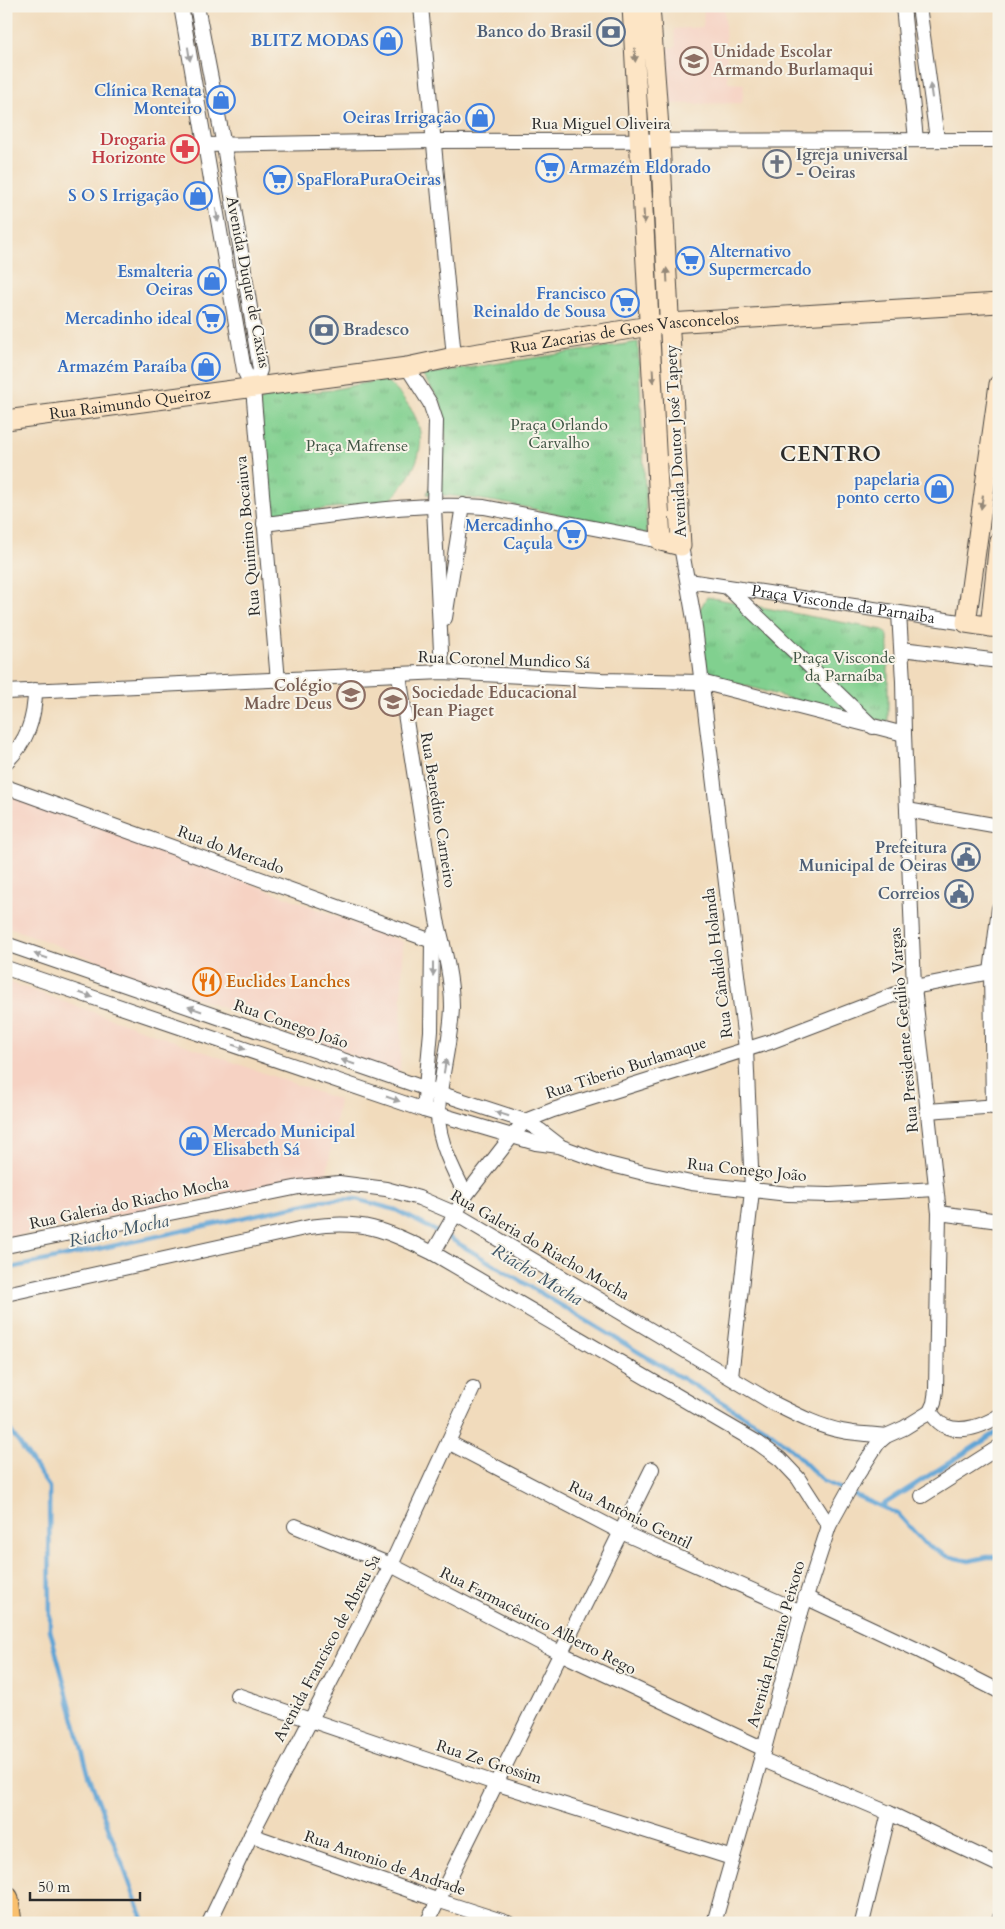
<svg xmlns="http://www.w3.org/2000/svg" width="1005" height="1929" viewBox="0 0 1005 1929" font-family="Cardo,serif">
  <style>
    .built { fill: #f6d2c3 }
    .grass { fill: url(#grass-tufts); stroke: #567e5d }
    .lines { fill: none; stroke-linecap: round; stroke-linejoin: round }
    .stream { stroke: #60a4d5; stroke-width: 4.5 }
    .street-casing { stroke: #494541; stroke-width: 16 }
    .secondary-casing { stroke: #494541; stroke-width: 21 }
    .highway-casing { stroke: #494541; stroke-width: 27 }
    .street { stroke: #fff; stroke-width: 14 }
    .secondary { stroke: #fde5c5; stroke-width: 19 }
    .highway { stroke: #f9bf6d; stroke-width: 25 }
    .oneway { fill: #a0a0a0 }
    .oneway2 { fill: #948878 }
    .labels { text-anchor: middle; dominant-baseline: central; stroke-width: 4; stroke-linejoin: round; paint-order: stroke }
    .service-label { font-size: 16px; font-weight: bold; fill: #4e5e75; stroke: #f7f3e8; text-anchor: end }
    .shop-label { font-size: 16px; font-weight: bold; fill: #366cbe; stroke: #f7f3e8; text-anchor: end }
    .education-label { font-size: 16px; font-weight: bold; fill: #785e54; stroke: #f7f3e8; text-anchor: start }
    .street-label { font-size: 16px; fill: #2b2b2b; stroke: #f7f3e8 }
    .health-label { font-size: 16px; font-weight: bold; fill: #be3a42; stroke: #f7f3e8; text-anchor: end }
    .worship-label { font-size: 16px; font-weight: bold; fill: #5b616d; stroke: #f7f3e8; text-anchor: start }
    .park-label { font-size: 16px; fill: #405444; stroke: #f7f3e8 }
    .food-label { font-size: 16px; font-weight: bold; fill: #c56008; stroke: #f7f3e8; text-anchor: start }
    .water-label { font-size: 18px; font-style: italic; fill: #3e5566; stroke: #f7f3e8 }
    .district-label { font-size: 21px; font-weight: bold; letter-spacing: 1px; fill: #2b2b2b; stroke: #f7f3e8 }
  </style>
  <defs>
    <pattern id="grass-tufts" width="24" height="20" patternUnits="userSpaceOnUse" patternTransform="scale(1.25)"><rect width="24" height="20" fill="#81d08f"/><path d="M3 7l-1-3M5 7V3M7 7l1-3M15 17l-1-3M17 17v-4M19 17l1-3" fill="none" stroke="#6aa975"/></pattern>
  </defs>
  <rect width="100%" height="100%" fill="#f7f3e8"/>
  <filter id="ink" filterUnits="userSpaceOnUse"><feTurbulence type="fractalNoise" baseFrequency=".02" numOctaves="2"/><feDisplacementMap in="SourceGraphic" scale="10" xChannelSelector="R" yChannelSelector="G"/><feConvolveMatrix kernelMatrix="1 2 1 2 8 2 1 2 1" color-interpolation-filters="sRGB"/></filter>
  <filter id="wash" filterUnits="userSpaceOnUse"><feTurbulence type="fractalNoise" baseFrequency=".0096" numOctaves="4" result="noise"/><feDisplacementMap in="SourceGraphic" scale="20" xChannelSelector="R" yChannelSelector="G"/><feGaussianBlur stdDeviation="1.12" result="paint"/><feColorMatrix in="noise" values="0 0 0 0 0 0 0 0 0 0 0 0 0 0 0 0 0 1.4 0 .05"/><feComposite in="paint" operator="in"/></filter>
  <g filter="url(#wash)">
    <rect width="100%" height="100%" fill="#f1dbbc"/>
    <path class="built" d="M 704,6 L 724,6 L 728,83 L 744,84 L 742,103 L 669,104 L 669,74 L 661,74 L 662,49 L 676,47 L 674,29 L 703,27 Z
      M 6,794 L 180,856 L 403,942 L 400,1073 L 147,980 L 6,926 Z
      M 6,981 L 339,1100 L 327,1173 L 6,1238 Z"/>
    <path class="grass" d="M 638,342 L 647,534 C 575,519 501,498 427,494 L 446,443 L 441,402 L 422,375 Z
      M 384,379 C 392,386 400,393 406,402 C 435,439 416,472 389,502 L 275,514 L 266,504 L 259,405 L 263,397 L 331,390 Z
      M 707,597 L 883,630 L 888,636 L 888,722 L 791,699 L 698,672 L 694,619 Z"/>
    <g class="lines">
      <path class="stream" d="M 6,1269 L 324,1200 L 356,1199 L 396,1210 L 451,1239 L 766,1429 L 788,1446 L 823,1481 L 898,1514 L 924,1543 L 947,1556 L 969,1561 L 987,1557 L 999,1557
        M 6,1424 L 49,1487 L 50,1630 L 89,1776 L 143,1919 L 146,1923
        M 881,1506 L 999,1431"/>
    </g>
  </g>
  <g filter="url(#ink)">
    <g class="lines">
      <defs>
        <g id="street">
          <path d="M 181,6 L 244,370 L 253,388 L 278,681"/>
          <path d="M 197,6 L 224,146 L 260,370 L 253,388"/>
          <path d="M 421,6 L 454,357"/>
          <path d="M 903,6 L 916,140"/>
          <path d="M 919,6 L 937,139"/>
          <path d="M 204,145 L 433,141 L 999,140"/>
          <path d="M 407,367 L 430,403 L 436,421 L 434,507 L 442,672"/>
          <path d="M 264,524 C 336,516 411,501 484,507 L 661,541"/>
          <path d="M 681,546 L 694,619 L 746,1049 L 752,1191 L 731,1377"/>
          <path id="s1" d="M 689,581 L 966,623"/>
          <path d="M 727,587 L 873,727"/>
          <path d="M 899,613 L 903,681 L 904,734 L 914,987 L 939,1213 L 936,1390 L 934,1403 L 930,1412"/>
          <path d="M 445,618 L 463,505"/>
          <path d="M 902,649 L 999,661"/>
          <path d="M 399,675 L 437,920 C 444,948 452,978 452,1007 C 451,1042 440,1077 438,1112 C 437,1139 454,1172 466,1195"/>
          <path d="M 6,692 L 442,672 L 602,680 L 701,682 L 904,734"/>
          <path d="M 6,762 C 27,742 35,719 35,690"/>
          <path d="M 6,787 L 443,945"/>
          <path d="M 907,810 L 999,826"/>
          <path d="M 6,944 L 427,1089 L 525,1121 L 541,1131 L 559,1145"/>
          <path d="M 6,968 L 424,1110 L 512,1136 L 536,1143 L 559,1146 L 608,1164 L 644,1173 L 691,1183 L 788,1194 L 830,1195 L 936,1189"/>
          <path d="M 993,1107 L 991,972 L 999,908"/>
          <path d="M 424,1110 L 431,1031 L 432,941 L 434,933"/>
          <path d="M 927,1111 L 999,1106"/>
          <path d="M 939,1213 L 999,1221"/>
          <path d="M 6,1246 L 299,1187 L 339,1183 L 386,1189 L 419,1198 L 454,1213 L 773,1403 C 795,1414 817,1426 842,1431 C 856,1434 871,1434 886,1436"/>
          <path d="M 433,1253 L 466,1195 L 512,1136 L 525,1121 L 553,1110 L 770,1042 L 914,987 L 991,972"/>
          <path d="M 6,1294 L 309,1227 C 364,1219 385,1230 433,1253 L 758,1443 L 780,1459 L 798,1478 L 829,1526"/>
          <path d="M 930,1412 C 934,1417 939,1424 945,1426 C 962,1434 984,1425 999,1416"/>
          <path d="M 448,1442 L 619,1531 L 801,1612"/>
          <path d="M 922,1496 L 999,1447"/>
          <path d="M 295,1526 L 391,1565 L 560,1653 L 764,1749"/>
          <path d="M 805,1597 L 920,1651 L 999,1691"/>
          <path d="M 237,1695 L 495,1783 L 732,1858"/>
          <path d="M 761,1759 L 889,1813 L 999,1865"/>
          <path d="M 251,1835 L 437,1900 L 508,1923"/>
          <path d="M 209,1923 L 251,1835 L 391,1565 L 473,1388"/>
          <path d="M 427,1923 L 652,1469"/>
          <path d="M 714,1923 L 764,1749 L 801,1612 L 829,1526 L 856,1477 L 878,1443 L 886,1436 L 904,1428 L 930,1412"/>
          <path d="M 862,1923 L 889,1813"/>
          <path d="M 998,1923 L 999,1919"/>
        </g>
        <g id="secondary">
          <path d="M 632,6 L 661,541 L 681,546 L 660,141 L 650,6"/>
          <path d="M 999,384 L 966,623 L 999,628"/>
          <path id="s2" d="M 6,420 L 407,367 L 454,357 L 669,323 L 999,303"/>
          <path d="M 990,627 L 999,541"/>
        </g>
        <path id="highway" d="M 6,1899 L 9,1923"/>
      </defs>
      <use href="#street" class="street-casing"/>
      <use href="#secondary" class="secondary-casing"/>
      <use href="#highway" class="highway-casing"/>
      <use href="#street" class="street"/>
      <use href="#secondary" class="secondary"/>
      <use href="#highway" class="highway"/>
    </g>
    <defs><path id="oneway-solid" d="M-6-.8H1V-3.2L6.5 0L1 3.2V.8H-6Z" transform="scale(1.25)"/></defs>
    <g class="oneway">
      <use href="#oneway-solid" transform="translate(189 54) rotate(81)"/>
      <use href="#oneway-solid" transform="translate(931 91) rotate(-98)"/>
      <use href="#oneway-solid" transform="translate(217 215) rotate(80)"/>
      <use href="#oneway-solid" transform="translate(41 956) rotate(-161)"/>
      <use href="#oneway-solid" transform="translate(433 969) rotate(90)"/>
      <use href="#oneway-solid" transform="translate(86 995) rotate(19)"/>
      <use href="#oneway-solid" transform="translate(195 1009) rotate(-161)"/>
      <use href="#oneway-solid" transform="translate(239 1047) rotate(19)"/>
      <use href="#oneway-solid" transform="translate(348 1062) rotate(-161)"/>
      <use href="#oneway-solid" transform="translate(445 1066) rotate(-81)"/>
      <use href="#oneway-solid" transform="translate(393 1099) rotate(19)"/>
      <use href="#oneway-solid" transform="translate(502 1114) rotate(-162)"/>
    </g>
    <g class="oneway2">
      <use href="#oneway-solid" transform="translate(635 55) rotate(87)"/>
      <use href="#oneway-solid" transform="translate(644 217) rotate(87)"/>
      <use href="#oneway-solid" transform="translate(667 275) rotate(-93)"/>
      <use href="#oneway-solid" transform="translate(653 376) rotate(87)"/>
      <use href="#oneway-solid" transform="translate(982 502) rotate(98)"/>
    </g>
  </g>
  <defs>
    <symbol id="bank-ring" viewBox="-11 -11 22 22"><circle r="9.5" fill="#f7f3e8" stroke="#5c6f8a" stroke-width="1.5"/><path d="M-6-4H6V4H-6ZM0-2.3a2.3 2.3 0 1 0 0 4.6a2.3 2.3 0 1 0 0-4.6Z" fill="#5c6f8a"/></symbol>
    <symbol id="shop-ring" viewBox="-11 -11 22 22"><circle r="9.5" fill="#f7f3e8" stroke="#3f7fe0" stroke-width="1.5"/><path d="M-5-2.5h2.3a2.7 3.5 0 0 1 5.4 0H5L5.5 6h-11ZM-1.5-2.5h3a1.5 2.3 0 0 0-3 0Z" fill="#3f7fe0"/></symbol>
    <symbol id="school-ring" viewBox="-11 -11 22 22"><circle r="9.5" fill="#f7f3e8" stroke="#8d6e63" stroke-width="1.5"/><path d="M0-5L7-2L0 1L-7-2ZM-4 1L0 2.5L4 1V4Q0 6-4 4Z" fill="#8d6e63"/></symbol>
    <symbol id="pharmacy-ring" viewBox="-11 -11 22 22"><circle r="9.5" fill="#f7f3e8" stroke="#e0444e" stroke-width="1.5"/><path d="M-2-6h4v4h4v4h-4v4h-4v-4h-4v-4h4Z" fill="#e0444e"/></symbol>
    <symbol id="church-ring" viewBox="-11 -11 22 22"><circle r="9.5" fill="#f7f3e8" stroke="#6b7280" stroke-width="1.5"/><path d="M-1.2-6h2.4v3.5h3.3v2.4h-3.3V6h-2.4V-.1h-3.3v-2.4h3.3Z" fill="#6b7280"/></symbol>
    <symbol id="supermarket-ring" viewBox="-11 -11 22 22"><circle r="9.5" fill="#f7f3e8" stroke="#3f7fe0" stroke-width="1.5"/><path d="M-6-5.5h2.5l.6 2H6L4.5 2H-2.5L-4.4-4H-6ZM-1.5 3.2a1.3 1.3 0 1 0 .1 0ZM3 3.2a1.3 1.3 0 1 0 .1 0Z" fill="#3f7fe0"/></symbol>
    <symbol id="civic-ring" viewBox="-11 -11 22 22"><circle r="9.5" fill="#f7f3e8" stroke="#5c6f8a" stroke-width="1.5"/><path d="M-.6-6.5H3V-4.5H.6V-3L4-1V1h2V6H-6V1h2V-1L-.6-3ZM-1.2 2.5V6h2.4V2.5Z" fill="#5c6f8a"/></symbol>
    <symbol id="restaurant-ring" viewBox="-11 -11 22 22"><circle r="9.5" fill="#f7f3e8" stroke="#e8710a" stroke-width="1.5"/><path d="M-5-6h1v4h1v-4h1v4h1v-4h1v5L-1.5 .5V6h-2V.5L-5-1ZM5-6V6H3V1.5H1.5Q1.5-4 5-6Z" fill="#e8710a"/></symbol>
  </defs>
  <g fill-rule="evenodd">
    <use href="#bank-ring" x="595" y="16" width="32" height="32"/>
    <use href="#shop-ring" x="372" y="25" width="32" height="32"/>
    <use href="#school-ring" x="678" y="45" width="32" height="32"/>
    <use href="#shop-ring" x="205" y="84" width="32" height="32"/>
    <use href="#shop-ring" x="464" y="102" width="32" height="32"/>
    <use href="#pharmacy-ring" x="169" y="133" width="32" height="32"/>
    <use href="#church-ring" x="761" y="148" width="32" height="32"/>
    <use href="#supermarket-ring" x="534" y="152" width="32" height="32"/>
    <use href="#supermarket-ring" x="262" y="164" width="32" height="32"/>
    <use href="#shop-ring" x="182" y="180" width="32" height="32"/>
    <use href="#supermarket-ring" x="674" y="245" width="32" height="32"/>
    <use href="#shop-ring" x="196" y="265" width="32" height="32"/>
    <use href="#supermarket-ring" x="609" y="287" width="32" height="32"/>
    <use href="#supermarket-ring" x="195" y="303" width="32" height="32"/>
    <use href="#bank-ring" x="308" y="314" width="32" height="32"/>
    <use href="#shop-ring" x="190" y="351" width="32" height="32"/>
    <use href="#shop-ring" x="923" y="473" width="32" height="32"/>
    <use href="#supermarket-ring" x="556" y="519" width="32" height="32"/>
    <use href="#school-ring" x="335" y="679" width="32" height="32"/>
    <use href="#school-ring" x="377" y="686" width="32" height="32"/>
    <use href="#civic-ring" x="950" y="841" width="32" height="32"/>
    <use href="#civic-ring" x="943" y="878" width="32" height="32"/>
    <use href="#restaurant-ring" x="191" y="966" width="32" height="32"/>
    <use href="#shop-ring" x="178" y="1125" width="32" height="32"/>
  </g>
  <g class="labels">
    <g class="service-label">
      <text x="592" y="32">Banco do Brasil</text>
      <text x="343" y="330" text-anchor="start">Bradesco</text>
      <text x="947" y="848">Prefeitura<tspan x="947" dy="18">Municipal de Oeiras</tspan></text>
      <text x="940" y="894">Correios</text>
    </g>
    <g class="shop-label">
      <text x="369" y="41">BLITZ MODAS</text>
      <text x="202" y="91">Clínica Renata<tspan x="202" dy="18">Monteiro</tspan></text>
      <text x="461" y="118">Oeiras Irrigação</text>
      <text x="569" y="168" text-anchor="start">Armazém Eldorado</text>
      <text x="297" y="180" text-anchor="start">SpaFloraPuraOeiras</text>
      <text x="179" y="196">S O S Irrigação</text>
      <text x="709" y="252" text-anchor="start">Alternativo<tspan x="709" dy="18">Supermercado</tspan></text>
      <text x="193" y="272">Esmalteria<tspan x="193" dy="18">Oeiras</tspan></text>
      <text x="606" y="294">Francisco<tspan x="606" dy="18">Reinaldo de Sousa</tspan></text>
      <text x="192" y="319">Mercadinho ideal</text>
      <text x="187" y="367">Armazém Paraíba</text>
      <text x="920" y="480">papelaria<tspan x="920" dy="18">ponto certo</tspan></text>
      <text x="553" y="526">Mercadinho<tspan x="553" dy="18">Caçula</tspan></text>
      <text x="213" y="1132" text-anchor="start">Mercado Municipal<tspan x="213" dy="18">Elisabeth Sá</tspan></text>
    </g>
    <g class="education-label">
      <text x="713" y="52">Unidade Escolar<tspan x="713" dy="18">Armando Burlamaqui</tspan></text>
      <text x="332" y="686" text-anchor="end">Colégio<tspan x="332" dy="18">Madre Deus</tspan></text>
      <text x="412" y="693">Sociedade Educacional<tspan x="412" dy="18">Jean Piaget</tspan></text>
    </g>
    <g class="street-label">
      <text x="601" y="124">Rua Miguel Oliveira</text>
      <text transform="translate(248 282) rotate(79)">Avenida Duque de Caxias</text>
      <text stroke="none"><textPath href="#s2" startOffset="625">Rua Zacarias de Goes Vasconcelos</textPath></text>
      <text stroke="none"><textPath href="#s2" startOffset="125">Rua Raimundo Queiroz</textPath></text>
      <text transform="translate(676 441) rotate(-93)">Avenida Doutor José Tapety</text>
      <text transform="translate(248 536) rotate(-95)">Rua Quintino Bocaiuva</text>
      <text stroke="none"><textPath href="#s1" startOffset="156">Praça Visconde da Parnaiba</textPath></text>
      <text transform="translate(504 660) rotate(2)">Rua Coronel Mundico Sá</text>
      <text transform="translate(438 810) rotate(81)">Rua Benedito Carneiro</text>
      <text transform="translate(231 850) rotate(20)">Rua do Mercado</text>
      <text transform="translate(718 963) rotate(-97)">Rua Cândido Holanda</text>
      <text transform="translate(291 1024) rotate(19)">Rua Conego João</text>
      <text transform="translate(904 1030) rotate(-95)">Rua Presidente Getúlio Vargas</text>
      <text transform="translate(626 1068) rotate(-18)">Rua Tiberio Burlamaque</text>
      <text transform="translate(747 1170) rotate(6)">Rua Conego João</text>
      <text transform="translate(129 1203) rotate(-12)">Rua Galeria do Riacho Mocha</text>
      <text transform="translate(540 1245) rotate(30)">Rua Galeria do Riacho Mocha</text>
      <text transform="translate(630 1515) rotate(26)">Rua Antônio Gentil</text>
      <text transform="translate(538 1621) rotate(27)">Rua Farmacêutico Alberto Rego</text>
      <text transform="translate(776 1644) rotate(-74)">Avenida Floriano Peixoto</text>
      <text transform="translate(327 1648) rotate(-62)">Avenida Francisco de Abreu Sa</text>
      <text transform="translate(489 1762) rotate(18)">Rua Ze Grossim</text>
      <text transform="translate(385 1863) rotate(19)">Rua Antonio de Andrade</text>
    </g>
    <g class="health-label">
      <text x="166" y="140">Drogaria<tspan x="166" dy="18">Horizonte</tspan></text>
    </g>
    <g class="worship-label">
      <text x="796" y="155">Igreja universal<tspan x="796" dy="18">- Oeiras</tspan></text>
    </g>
    <g class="park-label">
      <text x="559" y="425">Praça Orlando<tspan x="559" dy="18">Carvalho</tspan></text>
      <text x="357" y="446">Praça Mafrense</text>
      <text x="844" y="658">Praça Visconde<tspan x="844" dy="18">da Parnaíba</tspan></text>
    </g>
    <g class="food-label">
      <text x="226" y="982">Euclides Lanches</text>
    </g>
    <g class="water-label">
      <text transform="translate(119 1231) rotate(-12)">Riacho Mocha</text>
      <text transform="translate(537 1275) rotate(31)">Riacho Mocha</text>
    </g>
    <g class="district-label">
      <text x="831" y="454">CENTRO</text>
    </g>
  </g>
  <rect width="1005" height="1929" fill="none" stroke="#f7f3e8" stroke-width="25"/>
  <path d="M30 1892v8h110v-8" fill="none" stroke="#2b2b2b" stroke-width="2.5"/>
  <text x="38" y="1892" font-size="15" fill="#2b2b2b" stroke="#f7f3e8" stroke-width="4" paint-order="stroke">50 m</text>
</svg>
